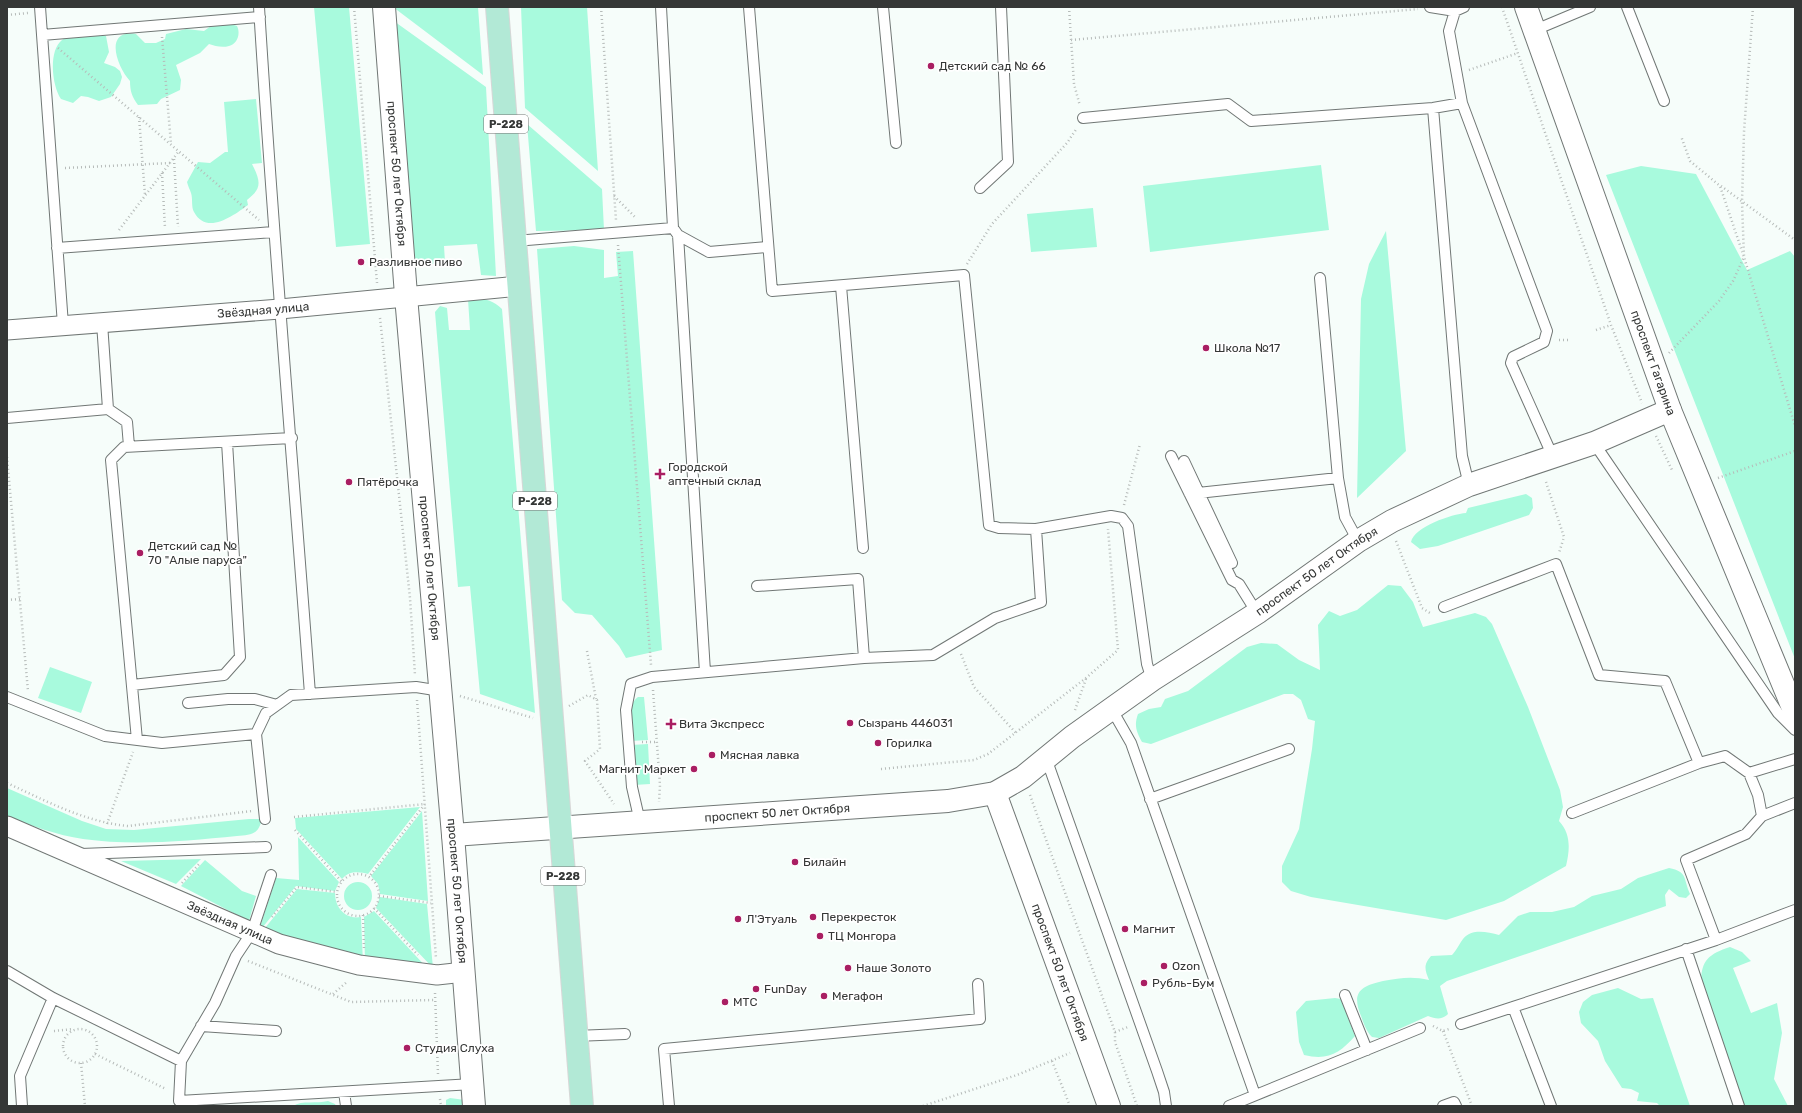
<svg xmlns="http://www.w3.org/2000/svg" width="1802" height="1113" viewBox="0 0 1802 1113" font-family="Rubik,sans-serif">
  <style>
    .green { fill: #a8fadd }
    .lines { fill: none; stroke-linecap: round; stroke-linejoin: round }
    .service-casing { stroke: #717775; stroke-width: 12 }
    .minor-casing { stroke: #717775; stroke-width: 21 }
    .tertiary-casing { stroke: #717775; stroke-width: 24 }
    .primary-casing { stroke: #d7d7d7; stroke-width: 24 }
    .path { stroke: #b6bbb9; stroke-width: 2.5; stroke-dasharray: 1 3; stroke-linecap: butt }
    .service { stroke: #fff; stroke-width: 10 }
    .minor { stroke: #fff; stroke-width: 19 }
    .tertiary { stroke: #fff; stroke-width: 22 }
    .primary { stroke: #b2e9d6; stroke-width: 22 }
    .poi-dot { fill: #a91e62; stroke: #fff; stroke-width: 1.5 }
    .labels { text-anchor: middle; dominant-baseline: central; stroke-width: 3.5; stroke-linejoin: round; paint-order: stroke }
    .shield { fill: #fff; stroke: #727372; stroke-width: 1 }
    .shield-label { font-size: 11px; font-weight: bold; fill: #353736 }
    .poi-label { font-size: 12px; fill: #353736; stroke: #fff; text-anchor: start }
    .street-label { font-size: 12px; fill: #353736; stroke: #fff }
  </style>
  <rect width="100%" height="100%" fill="#f6fdfa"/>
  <path class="green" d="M 314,7 L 349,7 L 370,244 L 336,247 Z
    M 393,7 L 478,7 L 483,75 Z
    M 521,7 L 587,7 L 598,171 L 525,108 Z
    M 391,19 L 486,87 L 496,276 L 481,275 L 477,244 L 444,246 L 445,262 L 410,267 Z
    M 225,22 L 237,26 C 241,34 237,44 229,46 C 222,48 215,46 209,44 L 200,53 L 176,65 L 181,80 L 180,90 L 161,99 L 157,104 L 138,105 C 132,97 130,91 130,81 C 117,67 103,29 136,34 L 145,43 L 156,43 L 165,39 L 166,34 L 186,29 L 204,31 L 215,23 Z
    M 98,34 L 106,36 L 109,52 L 104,63 L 115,67 L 120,71 L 122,77 L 120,84 L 111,97 L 99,101 L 88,97 L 81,96 L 73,103 L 61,99 C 52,86 48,51 62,40 C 70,34 88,35 98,34 Z
    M 256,99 L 262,163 L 252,164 C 261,182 262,188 247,200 L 248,205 C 234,215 207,236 194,212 C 191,207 193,199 191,193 C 190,190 188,186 187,182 L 198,162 L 210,163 L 225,152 L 228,152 L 224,102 Z
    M 527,124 L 602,189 L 604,230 L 536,231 Z
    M 1321,165 L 1329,230 L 1150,252 L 1143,186 Z
    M 1641,166 L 1696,174 L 1747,270 L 1790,251 L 1795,257 L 1795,659 L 1606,175 Z
    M 1093,208 L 1097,247 L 1031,252 L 1027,214 Z
    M 1386,231 L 1406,451 L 1357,498 L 1361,299 L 1369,264 Z
    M 574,246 L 604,250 L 604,278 L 618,276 L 616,252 L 633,251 L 662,650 L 626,658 L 619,646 L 592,615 L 575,613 L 562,600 L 537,249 Z
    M 468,299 C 482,298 492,299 502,309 L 535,713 L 480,694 L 470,586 L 458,587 L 435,312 L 440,306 L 447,308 L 449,330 L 470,330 Z
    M 1526,494 L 1532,498 L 1533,508 L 1529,515 L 1438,546 L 1420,549 L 1411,542 C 1414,527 1452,514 1466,513 L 1468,508 Z
    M 1388,585 L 1401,586 L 1413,602 L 1423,627 L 1475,613 L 1486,617 L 1492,624 L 1528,707 L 1560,790 L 1563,807 L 1559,821 C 1571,834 1570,849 1566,866 L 1504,901 L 1446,920 L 1311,897 L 1291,891 L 1282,882 L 1282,866 L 1299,829 L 1312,749 L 1315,721 L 1308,719 L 1301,700 L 1293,694 L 1284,694 L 1151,744 L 1142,742 C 1136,731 1134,725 1138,714 L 1149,709 L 1161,707 L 1165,699 L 1188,691 L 1247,647 L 1261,643 L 1277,644 L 1299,660 L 1320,670 L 1318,625 L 1329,611 L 1340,616 L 1357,610 Z
    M 50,667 L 92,682 L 81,713 L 38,698 Z
    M 638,697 L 644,697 L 648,740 L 631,741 C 630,725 625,707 638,697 Z
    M 648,744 L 650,784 L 634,785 L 631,745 Z
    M 7,788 L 82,821 L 106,829 L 134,830 L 249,819 L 260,819 L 261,822 C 258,835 249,835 237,836 C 187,841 133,846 83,839 C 57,835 31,826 7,816 Z
    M 420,807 L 368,874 C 359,871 348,871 342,879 L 296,829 L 295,818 Z
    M 422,811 L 428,901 L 380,894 L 378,884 L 371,876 Z
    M 298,837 L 339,882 L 335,891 L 296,886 L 258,933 L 276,878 L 299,880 Z
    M 201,859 L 176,884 L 121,861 Z
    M 205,860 L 242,891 L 256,896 L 249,921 L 181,886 Z
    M 1669,868 C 1688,872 1683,878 1690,894 L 1686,898 L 1679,897 L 1669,889 L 1665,895 L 1666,906 L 1447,981 L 1440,986 L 1448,1014 C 1442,1020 1436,1019 1428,1016 L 1379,1038 L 1372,1037 C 1366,1031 1364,1024 1361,1016 C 1351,992 1361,986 1383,981 C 1400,978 1412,976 1429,980 C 1425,970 1423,965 1431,956 L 1452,955 C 1457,950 1459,944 1463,939 C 1472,928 1487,932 1499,935 L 1518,916 L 1530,912 L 1552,912 L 1574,907 L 1592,896 L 1621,889 L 1638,878 Z
    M344 896a14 14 0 1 1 28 0a14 14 0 1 1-28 0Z
    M 297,889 L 335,893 C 335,908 346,920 361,917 L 363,964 L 260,934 Z
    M 380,897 L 427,904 L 433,968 L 376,908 Z
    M 374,911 L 429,970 L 365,964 L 364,917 Z
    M 1730,947 L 1742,952 L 1751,961 L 1733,968 L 1751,1013 L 1777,1003 L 1782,1033 L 1774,1079 L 1788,1106 L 1742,1106 L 1701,983 C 1701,960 1709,954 1730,947 Z
    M 1618,988 L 1641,999 L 1653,998 L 1690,1106 L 1660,1106 L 1657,1103 L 1637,1101 L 1639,1093 L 1631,1089 L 1622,1088 L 1605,1061 L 1598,1041 L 1581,1023 L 1579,1012 L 1583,1002 L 1592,995 Z
    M 1335,998 L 1341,999 L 1355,1036 C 1340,1053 1328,1061 1304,1055 L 1299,1042 L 1296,1012 L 1306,1001 Z
    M 450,1098 L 465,1100 L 469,1106 L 446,1106 L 446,1100 Z
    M 328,1101 L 335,1104 L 336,1106 L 293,1106 C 302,1100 317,1104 328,1101 Z"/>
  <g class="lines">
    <defs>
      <path id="service" d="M 40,7 L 63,325
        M 259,7 C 273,236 293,465 310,694
        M 661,7 L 673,228
        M 749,7 L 772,291 L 964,275 L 989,525 L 999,528 L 1036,529
        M 883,7 L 896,143
        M 1430,7 L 1455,11 L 1464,7
        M 1627,7 L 1664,101
        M 1455,11 L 1449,31 L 1462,103 L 1547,331 L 1544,342 L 1513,357 L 1511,363 L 1553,457
        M 1535,30 L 1590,7
        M 42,35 L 260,17
        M 1433,108 L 1462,456 L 1469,485
        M 1083,118 L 1228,104 L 1251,121 L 1433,108 L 1462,103
        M 980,188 L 1008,162 L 1001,7
        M 678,235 L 709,252 L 768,247
        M 515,241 L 673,228 L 678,235 L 705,672
        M 57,248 L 273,232
        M 1320,278 L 1338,478 L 1345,517 L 1358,541
        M 841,286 L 863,548
        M 108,409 L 127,422 L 129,446
        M 7,418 L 108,409 L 102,323
        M 1594,443 L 1778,713 L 1795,730
        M 1171,456 L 1232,580 L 1239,584 L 1257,613
        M 1184,461 L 1232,563
        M 1189,493 L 1198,493 L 1338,478
        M 757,586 L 858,579 L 864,658
        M 1444,607 L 1556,564 L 1599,675 L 1665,681 L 1699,763 L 1572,813
        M 132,685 L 224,675 L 240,657 L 227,442
        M 7,697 L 105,736 L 162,743 L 256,734
        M 188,703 L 228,699 L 255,699 L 277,705
        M 1111,708 L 1131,743 L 1255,1095
        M 137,740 L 111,460 L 124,447 L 292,438
        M 1046,758 L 1157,1071 L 1164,1092 L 1166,1106
        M 1699,763 L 1725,756 L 1749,773
        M 1150,799 L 1289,749
        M 1762,816 L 1795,803
        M 265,819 L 256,734 L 266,713 L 291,695 L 416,687 L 441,691
        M 640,822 L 632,787 L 626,710 L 631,684 L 652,677 L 864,658 L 933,655 L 995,618 L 1041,602 L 1036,529 L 1111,516 L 1122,518 L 1128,526 L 1147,664 L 1152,680
        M 81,854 L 266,847
        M 1716,940 L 1686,860 L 1746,834 L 1762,816 L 1758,795 L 1749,773 L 1795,759
        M 1686,949 L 1739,1106
        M 7,971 L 53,998 L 181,1061 L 179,1101 L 473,1084
        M 1345,995 L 1367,1050
        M 1461,1024 L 1513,1007
        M 201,1026 L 276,1031
        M 575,1036 L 625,1034
        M 181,1061 L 215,1003 L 236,956 L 252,932 L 271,875
        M 344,1092 L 346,1106
        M 22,1106 L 20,1076 L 53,998
        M 669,1106 L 664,1049 L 980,1019 L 978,984
        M 1229,1106 L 1420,1028
        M 1443,1106 L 1454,1102 L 1456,1106
        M 1551,1106 L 1513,1007 L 1716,940 L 1795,910"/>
      <g id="minor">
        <path id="s1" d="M 7,330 L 280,309 L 519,286"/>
        <path id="s2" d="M 7,826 L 279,944 L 359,965 L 437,975 L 464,972"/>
      </g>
      <g id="tertiary">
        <path id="s3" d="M 384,7 L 407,308 L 453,835 L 474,1106"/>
        <path id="s4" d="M 1526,7 L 1670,410 L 1795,713"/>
        <path id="s5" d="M 995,793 L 1109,1106"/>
        <path id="s6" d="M 453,835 L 948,801 L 995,793 L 1023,777 L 1072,737 L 1152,680 L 1257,613 L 1358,541 L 1392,521 L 1469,485 L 1594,443 L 1670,410"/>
      </g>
      <path id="primary" d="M 497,7 L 582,1106"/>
    </defs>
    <use href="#service" class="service-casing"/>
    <use href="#minor" class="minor-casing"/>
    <use href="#tertiary" class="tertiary-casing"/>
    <use href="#primary" class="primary-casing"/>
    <path class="path" d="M 354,7 L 377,283
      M 601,7 L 616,220
      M 1069,7 L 1074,84 L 1080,106
      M 1502,7 L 1611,325 L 1642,403
      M 1753,7 L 1744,132 L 1742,202 L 1744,257 L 1795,426
      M 7,15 L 28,13
      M 162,37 L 171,144
      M 1071,40 L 1418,9
      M 58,48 L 259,220
      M 1469,70 L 1518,53
      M 139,117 L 145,195
      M 174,159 L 178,227
      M 65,168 L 171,163
      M 162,173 L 165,228
      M 1721,186 L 1795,240
      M 614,196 L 636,218
      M 119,230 L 179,151
      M 618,245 L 651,665
      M 967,264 L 992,224 L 1067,143 L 1077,128
      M 380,318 L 410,598 L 415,675
      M 1596,330 L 1611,325
      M 1559,340 L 1570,340
      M 1669,353 L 1719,301 L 1733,281 L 1744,257 L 1720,186 L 1690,161 L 1681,136
      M 1656,436 L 1672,470
      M 7,457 L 28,691
      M 1718,478 L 1795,451
      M 1546,482 L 1564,537 L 1559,553
      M 1124,505 L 1140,444
      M 1396,541 L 1422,608 L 1430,613 L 1432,612
      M 7,600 L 20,599
      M 587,651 L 596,699
      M 961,654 L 974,687 L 1016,733
      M 653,690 L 660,785 L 659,802
      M 460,696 L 533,718
      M 417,700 L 436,958
      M 569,706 L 588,695 L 597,700 L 600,749 L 585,761 L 614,804
      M 1075,710 L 1086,679
      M 642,742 L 657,742
      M 881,769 L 974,760 L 988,754 L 1086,678 L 1118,650 L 1108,529
      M 7,783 C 46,801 85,822 128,826 L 252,811
      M 1030,795 L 1115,1032 L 1115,1042 L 1137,1106
      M 294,817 L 425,804 L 369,877
      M 107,824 L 133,752
      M 295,830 L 342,882
      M337 895a21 21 0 1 1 42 0a21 21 0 1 1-42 0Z
      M 182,883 L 200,863
      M 379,896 L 431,903
      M 374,908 L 418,955
      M 363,915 L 364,949
      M 272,917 L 297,887 L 337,892
      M 248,961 L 351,1002 L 434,1000
      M 435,993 L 438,1074
      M 333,994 L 348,981
      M 1433,1026 L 1443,1031 L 1449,1029
      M63 1046a17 17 0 1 1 34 0a17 17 0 1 1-34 0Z
      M 54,1031 L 73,1029
      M 1443,1031 L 1472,1106
      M 1115,1032 L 1128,1027
      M 95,1054 L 166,1089
      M 1052,1061 L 1070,1106
      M 81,1063 L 85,1106
      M 440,1099 L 441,1106
      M 923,1106 L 1017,1075 L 1070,1053"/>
    <use href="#service" class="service"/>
    <use href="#minor" class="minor"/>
    <use href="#tertiary" class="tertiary"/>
    <use href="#primary" class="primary"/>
  </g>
  <g class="poi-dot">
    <circle cx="931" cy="66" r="4"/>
    <circle cx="361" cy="262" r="4"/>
    <circle cx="1206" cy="348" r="4"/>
    <path d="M658 468h4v4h4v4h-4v4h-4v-4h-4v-4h4z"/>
    <circle cx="349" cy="482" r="4"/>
    <circle cx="140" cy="553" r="4"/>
    <circle cx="850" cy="723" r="4"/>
    <path d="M669 718h4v4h4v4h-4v4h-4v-4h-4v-4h4z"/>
    <circle cx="878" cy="743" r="4"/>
    <circle cx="712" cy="755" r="4"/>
    <circle cx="694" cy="769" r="4"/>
    <circle cx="795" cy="862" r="4"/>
    <circle cx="813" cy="917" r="4"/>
    <circle cx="738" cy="919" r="4"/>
    <circle cx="1125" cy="929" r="4"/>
    <circle cx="820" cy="936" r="4"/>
    <circle cx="1164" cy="966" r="4"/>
    <circle cx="848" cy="968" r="4"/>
    <circle cx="1144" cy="983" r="4"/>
    <circle cx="756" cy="989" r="4"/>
    <circle cx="824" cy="996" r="4"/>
    <circle cx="725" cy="1002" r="4"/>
    <circle cx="407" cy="1048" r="4"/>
  </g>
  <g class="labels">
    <g class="shield">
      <rect x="484" y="115" width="44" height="18" rx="3"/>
      <rect x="513" y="492" width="44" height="18" rx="3"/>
      <rect x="541" y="867" width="44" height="18" rx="3"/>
    </g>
    <g class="shield-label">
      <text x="506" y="124">Р-228</text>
      <text x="535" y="501">Р-228</text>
      <text x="563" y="876">Р-228</text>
    </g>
    <g class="poi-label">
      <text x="939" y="66">Детский сад № 66</text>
      <text x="369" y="262">Разливное пиво</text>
      <text x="1214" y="348">Школа №17</text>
      <text x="668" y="467">Городской<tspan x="668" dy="14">аптечный склад</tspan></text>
      <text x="357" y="482">Пятёрочка</text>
      <text x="148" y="546">Детский сад №<tspan x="148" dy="14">70 "Алые паруса"</tspan></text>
      <text x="858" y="723">Сызрань 446031</text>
      <text x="679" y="724">Вита Экспресс</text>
      <text x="886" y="743">Горилка</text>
      <text x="720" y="755">Мясная лавка</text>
      <text x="686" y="769" text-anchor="end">Магнит Маркет</text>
      <text x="803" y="862">Билайн</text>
      <text x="821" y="917">Перекресток</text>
      <text x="746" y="919">Л'Этуаль</text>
      <text x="1133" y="929">Магнит</text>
      <text x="828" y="936">ТЦ Монгора</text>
      <text x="1172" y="966">Ozon</text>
      <text x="856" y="968">Наше Золото</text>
      <text x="1152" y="983">Рубль-Бум</text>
      <text x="764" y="989">FunDay</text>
      <text x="832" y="996">Мегафон</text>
      <text x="733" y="1002">МТС</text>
      <text x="415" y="1048">Студия Слуха</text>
    </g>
    <g class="street-label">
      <text stroke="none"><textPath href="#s3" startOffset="167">проспект 50 лет Октября</textPath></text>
      <text stroke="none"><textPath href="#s1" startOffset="257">Звёздная улица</textPath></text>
      <text stroke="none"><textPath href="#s4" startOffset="378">проспект Гагарина</textPath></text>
      <text stroke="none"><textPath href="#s3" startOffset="563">проспект 50 лет Октября</textPath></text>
      <text stroke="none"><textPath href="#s6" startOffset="935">проспект 50 лет Октября</textPath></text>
      <text stroke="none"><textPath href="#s6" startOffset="325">проспект 50 лет Октября</textPath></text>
      <text stroke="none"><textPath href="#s3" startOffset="887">проспект 50 лет Октября</textPath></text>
      <text stroke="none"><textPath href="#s2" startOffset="243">Звёздная улица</textPath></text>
      <text stroke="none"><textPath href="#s5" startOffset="191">проспект 50 лет Октября</textPath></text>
    </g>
  </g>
  <rect width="1802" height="1113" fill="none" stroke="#353736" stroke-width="16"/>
</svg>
